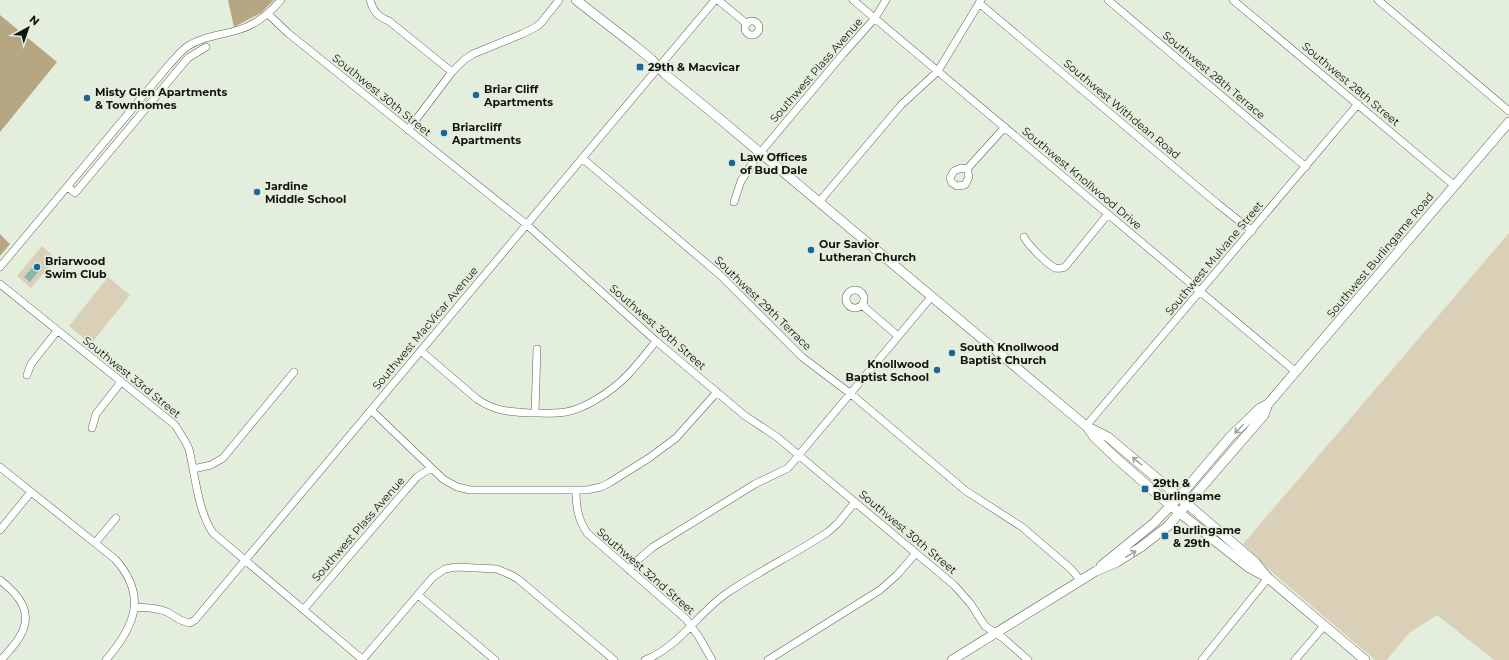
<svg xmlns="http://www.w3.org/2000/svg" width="1509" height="660" viewBox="0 0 1509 660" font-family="Montserrat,sans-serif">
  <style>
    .green { fill: #dad0b7 }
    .forest { fill: #b6a681 }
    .water { fill: #89b9ac }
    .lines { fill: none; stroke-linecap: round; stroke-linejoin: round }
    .minor-casing { stroke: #5c6556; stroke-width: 8 }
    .major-casing { stroke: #5c6556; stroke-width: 10 }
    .minor { stroke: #fff; stroke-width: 7 }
    .major { stroke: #fff; stroke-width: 9 }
    .oneway { stroke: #9fa19f }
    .poi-dot { fill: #1b679a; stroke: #e4eedc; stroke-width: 1.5 }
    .labels { text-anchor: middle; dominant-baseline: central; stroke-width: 3.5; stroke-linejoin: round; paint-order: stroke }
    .poi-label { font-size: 11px; font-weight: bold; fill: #10140e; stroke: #e4eedc; text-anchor: start }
    .street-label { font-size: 11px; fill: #10140e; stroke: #e4eedc }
  </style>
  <rect width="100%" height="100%" fill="#e4eedc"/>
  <path class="green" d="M 1509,233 L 1509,660 L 1494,660 L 1437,615 L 1409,633 L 1387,660 L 1375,660 L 1273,573 L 1243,544 Z
    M 42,246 L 56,259 L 31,288 L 17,276 Z
    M 108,277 L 130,295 L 91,344 L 69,326 Z"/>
  <path class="forest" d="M 228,0 L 274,0 L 261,13 L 234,27 Z
    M 0,15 L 57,62 L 0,132 Z
    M 0,234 L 10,244 L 0,256 Z"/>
  <path class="water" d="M 37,262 L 42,267 L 30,282 L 24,277 Z"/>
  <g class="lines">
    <defs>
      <path id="minor" d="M 370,0 C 373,11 378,17 389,21 L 452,72
        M 718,0 L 747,24
        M 853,0 L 1296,372
        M 1108,0 L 1306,167
        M 1233,0 L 1455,186
        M 1378,0 L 1509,111
        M 979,3 L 1219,205 L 1252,231
        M 268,14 L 288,33 L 526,224 L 656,341 L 744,415 L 777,437 L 954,585 L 970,603 L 985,626 L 1003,638 L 1028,660
        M745 28a7 7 0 1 1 14 0a7 7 0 1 1-14 0Z
        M 408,130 L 452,72 L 464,60 L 473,54 L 522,34 L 536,27 L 541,23 L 559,0
        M 582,158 L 719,274 L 802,357 L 851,394 L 966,491 L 1022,527 L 1071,569 L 1081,581
        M 967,169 L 969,177 L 965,185 L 957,186 L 952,183 L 950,178 L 954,171 L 961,168 L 967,169 L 1005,127
        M 68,187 L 75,193 L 188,58 L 206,47
        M 734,202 L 741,181 L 755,159 L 843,54 L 875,18 L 886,0
        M 819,202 L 901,105 L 938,71 L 981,0
        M 1024,237 C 1028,245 1047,264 1055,268 C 1059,269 1061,268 1065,267 L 1108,214
        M 0,267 L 168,66 C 174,60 181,50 188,46 C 204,36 221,35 238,30 C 256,25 269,14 281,0
        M 0,284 L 175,425 L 185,441 L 189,449 C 195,474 198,512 213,533 L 363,660
        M846 299a9 9 0 1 1 18 0a9 9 0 1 1-18 0Z
        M 862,305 L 898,336
        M 421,351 L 477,399 C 494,411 510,412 530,413 C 542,413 554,414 566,412 C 578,410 587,405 597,399 C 624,383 637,365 656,341
        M 27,375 L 31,364 L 57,331
        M 371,410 L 443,479 L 457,487 L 470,490 L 587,490 L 601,487 L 609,483 L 649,458 L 676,438 L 717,392
        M 535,413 L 537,349
        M 1086,426 L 1358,104
        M 92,428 L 96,414 L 121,382
        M 0,467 L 115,559 C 148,596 135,626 106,660
        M 193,469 L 211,465 L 223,458 L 294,372
        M 576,490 C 576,507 578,519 587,533 L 686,619 L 699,637 L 712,660
        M 0,530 L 31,492
        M 95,543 L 116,518
        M 629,570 L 640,558 L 653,547 L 755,484 L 788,468 L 932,296
        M 0,580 C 19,595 35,613 19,638 C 14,646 7,653 1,660
        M 418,595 L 495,660
        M 134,607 C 145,608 156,607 167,612 C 175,616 180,622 190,623 L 195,620 L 715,0
        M 304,609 L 403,493 L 417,477 L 431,468
        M 363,659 L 433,577 L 445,569 L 456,567 L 497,569 L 511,575 L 518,579 L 614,660
        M 645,660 C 679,647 697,614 727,593 C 759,571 795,554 828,532 L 838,523 L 855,502
        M 768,660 L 880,590 L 897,575 L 916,553
        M 1202,660 L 1268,578
        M 1295,660 L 1324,626"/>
      <path id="major" d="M 576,0 L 634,45 L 651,59 L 665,74 L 720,119 L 1086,426 L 1108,437 L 1172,491 L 1255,562 L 1268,578
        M 1087,427 L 1094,437 L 1116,458 L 1171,506 L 1248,567 L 1268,578 L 1365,660
        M 1101,566 L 1154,523 L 1179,497 L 1230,437 L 1260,408 L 1268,404
        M 952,660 L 1096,571 L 1117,562 L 1141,547 L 1168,526 L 1264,415 L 1268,404 L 1509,122"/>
    </defs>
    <use href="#minor" class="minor-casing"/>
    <use href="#major" class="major-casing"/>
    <use href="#minor" class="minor"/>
    <use href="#major" class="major"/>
  </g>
  <defs><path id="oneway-shaft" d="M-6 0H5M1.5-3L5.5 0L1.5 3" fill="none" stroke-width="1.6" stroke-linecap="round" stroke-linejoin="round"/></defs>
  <g class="oneway">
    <use href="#oneway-shaft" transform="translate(1239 429) rotate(135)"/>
    <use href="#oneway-shaft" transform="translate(1137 461) rotate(-140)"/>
    <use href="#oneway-shaft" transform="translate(1131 554) rotate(-31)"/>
  </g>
  <g class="poi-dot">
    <rect x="636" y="63" width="8" height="8" rx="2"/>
    <circle cx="476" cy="95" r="4"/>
    <circle cx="87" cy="98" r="4"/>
    <circle cx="444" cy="133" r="4"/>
    <circle cx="732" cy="163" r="4"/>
    <circle cx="257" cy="192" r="4"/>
    <circle cx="811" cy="250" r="4"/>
    <circle cx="37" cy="267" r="4"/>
    <circle cx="952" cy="353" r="4"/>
    <circle cx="937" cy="370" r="4"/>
    <rect x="1141" y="485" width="8" height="8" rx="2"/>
    <rect x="1161" y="532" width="8" height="8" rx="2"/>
  </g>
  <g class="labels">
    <g class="poi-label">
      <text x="648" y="67">29th &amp; Macvicar</text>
      <text x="484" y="89">Briar Cliff<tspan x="484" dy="13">Apartments</tspan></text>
      <text x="95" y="92">Misty Glen Apartments<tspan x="95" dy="13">&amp; Townhomes</tspan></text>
      <text x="452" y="127">Briarcliff<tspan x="452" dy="13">Apartments</tspan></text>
      <text x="740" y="157">Law Offices<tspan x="740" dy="13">of Bud Dale</tspan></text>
      <text x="265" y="186">Jardine<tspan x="265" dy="13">Middle School</tspan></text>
      <text x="819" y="244">Our Savior<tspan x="819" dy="13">Lutheran Church</tspan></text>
      <text x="45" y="261">Briarwood<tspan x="45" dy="13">Swim Club</tspan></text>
      <text x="960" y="347">South Knollwood<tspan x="960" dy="13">Baptist Church</tspan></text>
      <text x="929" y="364" text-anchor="end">Knollwood<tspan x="929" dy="13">Baptist School</tspan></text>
      <text x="1153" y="483">29th &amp;<tspan x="1153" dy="13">Burlingame</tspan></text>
      <text x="1173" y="530">Burlingame<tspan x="1173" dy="13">&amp; 29th</tspan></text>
    </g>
    <g class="street-label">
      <text transform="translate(816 70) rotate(-49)">Southwest Plass Avenue</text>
      <text transform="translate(1214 75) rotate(40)">Southwest 28th Terrace</text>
      <text transform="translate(1351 84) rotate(40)">Southwest 28th Street</text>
      <text transform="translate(382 95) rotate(39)">Southwest 30th Street</text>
      <text transform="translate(1122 109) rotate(40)">Southwest Withdean Road</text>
      <text transform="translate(1082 178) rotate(40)">Southwest Knollwood Drive</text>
      <text transform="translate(1380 255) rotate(-50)">Southwest Burlingame Road</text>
      <text transform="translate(1214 258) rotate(-50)">Southwest Mulvane Street</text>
      <text transform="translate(763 303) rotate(44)">Southwest 29th Terrace</text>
      <text transform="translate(658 327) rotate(41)">Southwest 30th Street</text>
      <text transform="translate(425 328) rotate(-50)">Southwest MacVicar Avenue</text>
      <text transform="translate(132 377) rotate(39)">Southwest 33rd Street</text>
      <text transform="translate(358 529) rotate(-49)">Southwest Plass Avenue</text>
      <text transform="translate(908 532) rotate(40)">Southwest 30th Street</text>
      <text transform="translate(646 571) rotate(41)">Southwest 32nd Street</text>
    </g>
  </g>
  <g transform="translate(28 28) rotate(40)" stroke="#e4eedc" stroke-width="3" paint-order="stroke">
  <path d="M0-3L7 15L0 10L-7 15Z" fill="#10140e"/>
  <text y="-6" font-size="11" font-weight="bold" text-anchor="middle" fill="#10140e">N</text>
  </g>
</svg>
